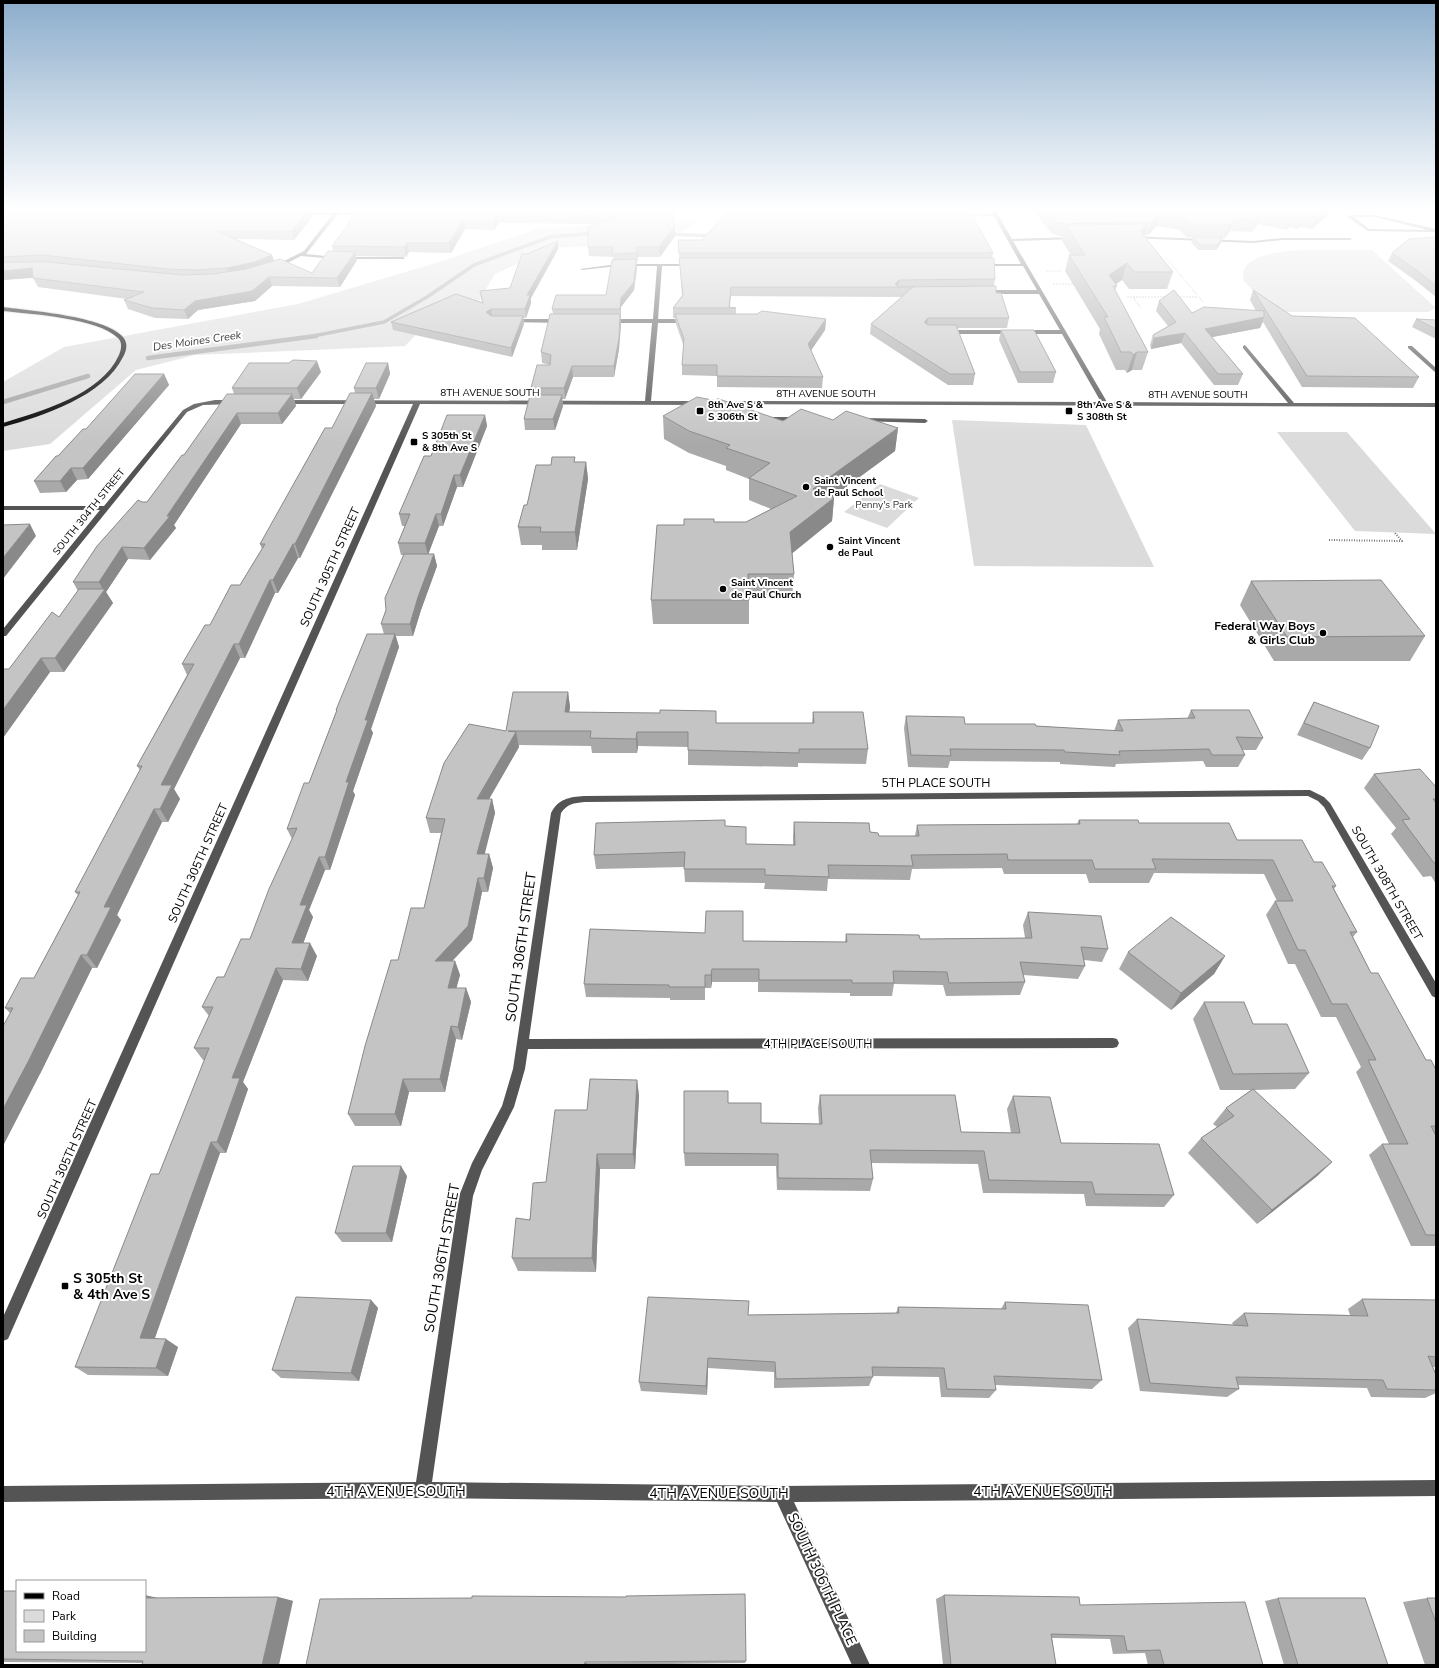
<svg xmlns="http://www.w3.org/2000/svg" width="1439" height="1668" viewBox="0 0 1439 1668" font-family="'Nunito Sans',sans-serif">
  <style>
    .green { fill: #dbdbdb }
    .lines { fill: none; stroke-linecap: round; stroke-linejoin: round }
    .stream-far1 { stroke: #a2a2a2; stroke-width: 3.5 }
    .stream { stroke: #a2a2a2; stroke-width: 4.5 }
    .major-casing { stroke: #dbdbdb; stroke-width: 2 }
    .path-far1 { stroke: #767676; stroke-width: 1; stroke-dasharray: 0.5 1; stroke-linecap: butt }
    .path { stroke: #767676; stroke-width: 2; stroke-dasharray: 1 1.5; stroke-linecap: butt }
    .minor { fill: #545454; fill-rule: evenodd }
    .major { fill: #000; fill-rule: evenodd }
    .wall { fill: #a9a9a9 }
    .shaded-wall { fill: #898989 }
    .building { fill: #c4c4c4; stroke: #898989 }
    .poi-dot { fill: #000; stroke: #fff; stroke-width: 1.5 }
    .labels { text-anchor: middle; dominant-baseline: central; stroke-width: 4; stroke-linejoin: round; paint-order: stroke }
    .far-street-label { font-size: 10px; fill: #000; stroke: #fff }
    .far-poi-label { font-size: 10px; font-weight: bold; fill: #000; stroke: #fff; text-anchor: start }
    .far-park-label { font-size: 10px; fill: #323232; stroke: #fff }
    .far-water-label { font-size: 11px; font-style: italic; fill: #434343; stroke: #fff }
    .street-label { font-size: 12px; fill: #000; stroke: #fff }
    .poi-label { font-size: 12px; font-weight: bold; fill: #000; stroke: #fff; text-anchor: end }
    .near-street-label { font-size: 14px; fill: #000; stroke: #fff }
    .near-poi-label { font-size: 14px; font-weight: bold; fill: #000; stroke: #fff; text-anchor: start }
  </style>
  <rect width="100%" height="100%" fill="#fff"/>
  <path class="green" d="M 700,220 L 667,242 L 551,248 L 495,274 L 479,301 L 443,307 L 405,346 L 195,355 L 136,370 L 50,444 L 3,451 L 3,382 L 64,347 L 298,304 L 439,262 L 540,228 Z
    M 1305,250 L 1372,250 L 1436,308 L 1428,312 L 1273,312 L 1244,281 C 1236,253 1287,251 1305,250 Z
    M 952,420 L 1086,425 L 1154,567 L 974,566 Z
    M 1277,432 L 1347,432 L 1436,534 L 1355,531 Z
    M 880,484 L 919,498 L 887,528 L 844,512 Z"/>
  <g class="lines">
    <path class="stream-far1" d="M 666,234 L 714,236
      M 308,337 L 384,322 L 427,297 L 474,265 L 550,237 L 596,233"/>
    <path class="stream" d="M 148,358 L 316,336
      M 3,402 L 88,376"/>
    <defs>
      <path id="major" d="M 3,307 C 31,311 104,316 123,337 C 128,343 127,350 123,357 C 104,396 43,416 3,427 L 3,423 C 41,411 101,395 119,355 C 121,350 123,343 118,338 C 98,318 31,314 3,311 Z"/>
    </defs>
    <use href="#major" class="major-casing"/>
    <path class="path-far1" d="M 1166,258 L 1203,302
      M 1046,271 L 1062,271
      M 1053,284 L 1074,284
      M 1127,297 L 1168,297
      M 1133,297 L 1141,308
      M 1177,297 L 1198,297"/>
    <path class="path" d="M 1329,540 L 1402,541 L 1394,532"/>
    <path class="minor" d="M 991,210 L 1055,210 L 996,211 L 1012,239 L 1075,237 L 1077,238 L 1075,239 L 1013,241 L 1107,402 L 1288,403 L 1243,348 L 1243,346 L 1245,345 L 1294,403 L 1436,403 L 1436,407 L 718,404 L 717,403 L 720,401 L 1101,402 L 1062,334 L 946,334 L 943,332 L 946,330 L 1060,330 L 1039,294 L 984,294 L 981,292 L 984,290 L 1037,290 L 1023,266 L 981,266 L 979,265 L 981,264 L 1021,264 L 994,216 L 957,215 L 993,214 Z
      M 337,211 L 339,213 L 369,214 L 337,215 L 306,254 L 336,257 L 403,257 L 405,259 L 336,259 L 301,256 L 278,268 L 274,268 L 274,266 L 304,251 L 332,215 L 299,215 L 297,213 L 334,213 Z
      M 1349,215 L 1375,215 L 1436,229 L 1436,232 L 1368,231 L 1347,217 ZM 1354,217 L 1375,217 L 1428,230 L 1369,229 Z
      M 1131,236 L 1253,241 L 1283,238 L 1350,238 L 1352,239 L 1350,240 L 1283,240 L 1253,243 L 1129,238 Z
      M 618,264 L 693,264 L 695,265 L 693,266 L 662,266 L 658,319 L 688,319 L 691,321 L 688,323 L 658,323 L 651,401 L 700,401 L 703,403 L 700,405 L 420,404 L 8,1339 L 3,1341 L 3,1317 L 413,404 L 282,404 L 279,402 L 282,400 L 645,401 L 652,323 L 608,323 L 605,321 L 608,319 L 653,319 L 657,266 L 618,266 L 582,270 L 580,269 Z
      M 510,319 L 562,319 L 565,321 L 562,323 L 508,322 L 507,321 Z
      M 1408,346 L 1412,346 L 1436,368 L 1436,373 L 1408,348 Z
      M 215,400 L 234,400 L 237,402 L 234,404 L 203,405 L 187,412 L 6,636 L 3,636 L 3,629 L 100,510 L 3,510 L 3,506 L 104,506 L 183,410 L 194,404 Z
      M 765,417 L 797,417 L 800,419 L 797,421 L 763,420 L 762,419 Z
      M 861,418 L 925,419 L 928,421 L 925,423 L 859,421 L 859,419 Z
      M 1310,790 L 1324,797 L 1330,803 L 1436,983 L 1436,998 L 1432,996 L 1324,807 L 1318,801 L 1308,796 L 584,802 C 574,803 567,804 561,813 L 529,1039 L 1113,1038 L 1117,1039 L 1119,1043 L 1117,1047 L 1113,1048 L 528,1049 L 525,1069 L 514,1107 L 482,1170 L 473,1196 L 432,1482 L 782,1486 L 1436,1480 L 1436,1496 L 794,1502 L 870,1665 L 852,1665 L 777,1502 L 423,1498 L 3,1502 L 3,1486 L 416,1482 L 459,1196 L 472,1163 L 502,1106 L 513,1069 L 551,813 C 558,799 569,797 584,796 Z"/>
    <use href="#major" class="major"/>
  </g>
  <path class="wall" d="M 3,210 L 317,210 L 317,211 L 311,211 L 313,216 L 294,240 L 236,239 L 272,255 L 274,261 L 312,273 L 333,251 L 332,246 L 347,226 L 355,210 L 672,210 L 675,236 L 660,257 L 638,257 L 637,262 L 636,263 L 637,268 L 634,290 L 621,307 L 621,318 L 620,318 L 621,324 L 619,349 L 614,377 L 573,377 L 565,399 L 562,399 L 563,406 L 555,430 L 525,430 L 524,419 L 532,395 L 531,388 L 550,365 L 542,363 L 541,352 L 553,314 L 552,309 L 606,295 L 613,260 L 613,257 L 589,256 L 588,247 L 595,224 L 499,223 L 494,230 L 465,229 L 451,253 L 409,252 L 406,257 L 356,256 L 357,260 L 340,287 L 272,286 L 255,301 L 198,310 L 188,319 L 155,318 L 128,309 L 124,300 L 127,299 L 38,287 L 33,278 L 3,280 L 3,216 L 7,214 L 5,211 L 3,214 Z
    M 1035,210 L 1330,210 L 1329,214 L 1312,229 L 1299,227 L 1297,229 L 1289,227 L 1287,230 L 1258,224 L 1252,232 L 1230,231 L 1225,238 L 1186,237 L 1180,230 L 1157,226 L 1148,235 L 1144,235 L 1144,236 L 1173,272 L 1167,289 L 1129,289 L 1122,280 L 1115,284 L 1117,286 L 1115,290 L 1148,352 L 1142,370 L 1132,370 L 1127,373 L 1125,370 L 1116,370 L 1099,334 L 1100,329 L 1065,271 L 1069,255 L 1071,255 L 1062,241 L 1063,236 L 1059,236 L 1051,233 L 1034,212 Z
    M 966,215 L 993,253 L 992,258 L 995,279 L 994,286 L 996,293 L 1009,318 L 1007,328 L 957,328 L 975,374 L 973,385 L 948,385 L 870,334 L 871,324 L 902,297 L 731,296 L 730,307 L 736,308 L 736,314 L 826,319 L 825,330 L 811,350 L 823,377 L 822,388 L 717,387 L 717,376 L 682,375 L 682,365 L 684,347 L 676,324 L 675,318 L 673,318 L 673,308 L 682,296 L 678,240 L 702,240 Z
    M 1193,237 L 1221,243 L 1216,250 L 1198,250 L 1191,242 Z
    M 1436,237 L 1436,297 L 1416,281 L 1388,261 L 1392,253 Z
    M 558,249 L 531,298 L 531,303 L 526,318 L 523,318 L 524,324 L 512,357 L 393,330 L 391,322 L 482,303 L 480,291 L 510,288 L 527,254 Z
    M 1253,290 L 1292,316 L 1419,377 L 1413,388 L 1302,387 L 1263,322 L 1260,328 L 1212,337 L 1243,374 L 1238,385 L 1214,385 L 1181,343 L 1151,349 L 1150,345 L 1153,335 L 1168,326 L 1156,311 L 1159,301 L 1192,313 L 1256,311 L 1250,300 Z
    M 1416,319 L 1436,320 L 1436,339 L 1412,327 Z
    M 1001,330 L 1056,372 L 1053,383 L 1018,383 L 999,340 Z
    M 388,363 L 390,374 L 379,399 L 374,399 L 376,406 L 300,558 L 298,558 L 278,593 L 275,593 L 245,658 L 240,658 L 174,789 L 180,799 L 168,822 L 162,822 L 117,915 L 121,920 L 97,968 L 92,968 L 40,1074 L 10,1013 L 5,1008 L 34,978 L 78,895 L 75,892 L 140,770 L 137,766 L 187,675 L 182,664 L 210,625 L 240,585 L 262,549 L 260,544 L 332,428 L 355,393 L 354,388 Z
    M 321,372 L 301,399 L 294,399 L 296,406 L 282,424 L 241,424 L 174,525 L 176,528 L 150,560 L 128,559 L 106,592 L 113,603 L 64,672 L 50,672 L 3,738 L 3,669 L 9,669 L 59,617 L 78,591 L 73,582 L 142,502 L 147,502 L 184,455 L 234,394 L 232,388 Z
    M 164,374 L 169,385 L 88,479 L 77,480 L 66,492 L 40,493 L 34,481 L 86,429 Z
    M 485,415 L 487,426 L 463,487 L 457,487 L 443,526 L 439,526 L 428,554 L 434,554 L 437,566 L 421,610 L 413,636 L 396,636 L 399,647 L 371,729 L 373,733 L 353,791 L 355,795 L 330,870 L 325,870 L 309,910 L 313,917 L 303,943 L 317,956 L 308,981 L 283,980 L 243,1082 L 248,1089 L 226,1153 L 220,1153 L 155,1338 L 178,1347 L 168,1376 L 88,1375 L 75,1367 L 159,1174 L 205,1060 L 203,1060 L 194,1048 L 209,1016 L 202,1007 L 224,977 L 250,939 L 292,839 L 287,829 L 309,783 L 336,712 L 336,710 L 384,634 L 381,624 L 386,610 L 404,555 L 401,555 L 398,543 L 405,526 L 402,526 L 399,514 L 431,456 Z
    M 663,416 L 783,421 L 833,420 L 898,428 L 895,451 L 832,497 L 834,498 L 832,521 L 792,553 L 794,574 L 792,598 L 749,598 L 749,624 L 653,624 L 651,600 L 684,525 L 714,522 L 746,522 L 771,509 L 749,500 L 749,479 L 726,470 L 726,466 L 689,453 L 664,439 Z
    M 576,462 L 586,462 L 588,479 L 577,550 L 542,550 L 542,545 L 521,545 L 518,527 L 527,505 L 551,465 Z
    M 1251,581 L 1425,636 L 1410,661 L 1274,661 L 1240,605 Z
    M 568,692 L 570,707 L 569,712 L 716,723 L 812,723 L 813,712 L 868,749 L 866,764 L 798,763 L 798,767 L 688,765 L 688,747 L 638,746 L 637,753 L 592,753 L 591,746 L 519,745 L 519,747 L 489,799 L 492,799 L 495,813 L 484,854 L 489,854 L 493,868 L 488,892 L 482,892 L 472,940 L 452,961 L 455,961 L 460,975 L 456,988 L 466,988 L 471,1002 L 462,1040 L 456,1039 L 445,1092 L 409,1092 L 401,1126 L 355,1126 L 348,1114 L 398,960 L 424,908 L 441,833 L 430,833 L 426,818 L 506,731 Z
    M 1314,702 L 1370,748 L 1362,760 L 1297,735 L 1307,715 Z
    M 1191,710 L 1263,738 L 1256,750 L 1242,750 L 1245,755 L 1238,767 L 1206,767 L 1203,761 L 1116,764 L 1115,767 L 1060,764 L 1060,762 L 950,761 L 948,768 L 908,767 L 904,728 L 906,716 L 965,724 L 1036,726 L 1114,731 L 1118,720 L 1187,719 Z
    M 1374,774 L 1436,787 L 1436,884 L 1431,876 L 1423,877 L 1391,834 L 1396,828 L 1364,788 Z
    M 1079,820 L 1139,823 L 1237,840 L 1314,862 L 1336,886 L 1334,889 L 1357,932 L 1353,937 L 1371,973 L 1426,1060 L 1436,1070 L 1436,1246 L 1411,1246 L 1369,1155 L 1382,1144 L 1389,1144 L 1356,1072 L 1361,1067 L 1336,1017 L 1321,1017 L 1295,964 L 1288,964 L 1266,915 L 1275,901 L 1277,901 L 1264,874 L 1154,873 L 1149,883 L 1089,883 L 1086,874 L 1004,874 L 1002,868 L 912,869 L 910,880 L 828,879 L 827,891 L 764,889 L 765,883 L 685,882 L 684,867 L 596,869 L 594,855 L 725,826 L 746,844 L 793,845 L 793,836 L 794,822 L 870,832 L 879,836 L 915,836 L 917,825 L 1077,824 Z
    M 1028,912 L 1108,949 L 1102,962 L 1084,960 L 1085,966 L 1078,979 L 1023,975 L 1025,982 L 1020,995 L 946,996 L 943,985 L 894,984 L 892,996 L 850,996 L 850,993 L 758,992 L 758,982 L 712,982 L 711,988 L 705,988 L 705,1000 L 670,1000 L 670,998 L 586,997 L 584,984 L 743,941 L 845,942 L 846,934 L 920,939 L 1025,938 L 1023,925 Z
    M 1128,952 L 1225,956 L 1214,974 L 1171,1010 L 1119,969 Z
    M 1204,1002 L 1253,1024 L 1309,1073 L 1295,1089 L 1254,1090 L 1332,1162 L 1316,1177 L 1257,1224 L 1188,1153 L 1201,1138 L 1217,1127 L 1213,1124 L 1226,1108 L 1251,1090 L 1220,1090 L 1193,1019 Z
    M 637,1080 L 639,1096 L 635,1169 L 600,1169 L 596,1272 L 518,1271 L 512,1258 L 546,1182 L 587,1110 Z
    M 820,1095 L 961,1132 L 1011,1133 L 1007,1109 L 1013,1096 L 1061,1143 L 1174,1195 L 1164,1207 L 1086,1206 L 1084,1194 L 983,1193 L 978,1164 L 871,1163 L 873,1179 L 870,1191 L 777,1190 L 776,1166 L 685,1166 L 684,1153 L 728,1103 L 761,1123 L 819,1124 L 818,1108 Z
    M 407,1176 L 392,1242 L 342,1242 L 335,1233 Z
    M 1362,1299 L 1436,1300 L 1436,1367 L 1433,1367 L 1436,1375 L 1436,1393 L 1425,1398 L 1371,1397 L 1367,1388 L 1238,1385 L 1239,1389 L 1227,1397 L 1140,1391 L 1128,1328 L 1137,1319 L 1233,1325 L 1232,1323 L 1244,1313 L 1350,1315 L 1348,1309 Z
    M 371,1300 L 378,1308 L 359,1381 L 281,1378 L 272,1370 Z
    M 1005,1302 L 1102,1380 L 1092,1389 L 995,1385 L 996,1390 L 989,1398 L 941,1397 L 939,1377 L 873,1376 L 869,1386 L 774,1388 L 774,1372 L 708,1368 L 707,1395 L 641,1391 L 639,1382 L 748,1315 L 896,1313 L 898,1307 L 1001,1309 Z
    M 3,1591 L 158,1598 L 278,1597 L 293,1601 L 143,1663 L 3,1662 Z
    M 944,1595 L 1080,1605 L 1263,1665 L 1148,1665 L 1145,1653 L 1113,1654 L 1110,1639 L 1052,1638 L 1056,1665 L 943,1665 L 936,1599 Z
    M 1278,1598 L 1388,1665 L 1284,1665 L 1265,1601 Z
    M 1427,1598 L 1436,1598 L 1436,1665 L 1425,1665 L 1403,1602 Z
    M 746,1661 L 745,1663 L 589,1665 L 306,1665 Z"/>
  <path class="shaded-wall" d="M 3,210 L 5,211 L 3,214 Z
    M 232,210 L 285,210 L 234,218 Z
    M 308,210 L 311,210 L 313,216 L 294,240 L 292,231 Z
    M 1324,210 L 1330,210 L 1329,214 L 1312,229 L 1317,217 Z
    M 1262,211 L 1258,224 L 1252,232 L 1256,220 Z
    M 1161,213 L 1157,226 L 1148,235 L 1151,222 Z
    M 498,214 L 499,223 L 494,230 L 493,221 Z
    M 1304,214 L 1299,227 L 1297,229 L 1302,216 Z
    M 1294,215 L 1289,227 L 1287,230 L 1291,217 Z
    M 1235,218 L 1230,231 L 1225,238 L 1229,225 Z
    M 463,220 L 465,229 L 451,253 L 449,243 Z
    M 1148,224 L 1143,240 L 1140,231 Z
    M 675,226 L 675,236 L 660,257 L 659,247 Z
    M 1223,238 L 1221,243 L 1216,250 L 1217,245 Z
    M 558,241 L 558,249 L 531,298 L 531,303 L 526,318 L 525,309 L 527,295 Z
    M 407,243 L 409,252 L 406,257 L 404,247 Z
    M 637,247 L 638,257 L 637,262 Z
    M 355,252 L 357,260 L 340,287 L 337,278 Z
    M 272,255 L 275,264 L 230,277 L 227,268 Z
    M 636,259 L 637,268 L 634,290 L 621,307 L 621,318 L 620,309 L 621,298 Z
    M 1127,263 L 1122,280 L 1105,292 L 1109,275 Z
    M 32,268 L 37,277 L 3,280 L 3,271 Z
    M 269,277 L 272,286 L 255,301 L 198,310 L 188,319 L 184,310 L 195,301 Z
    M 899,280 L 898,287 L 895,284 Z
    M 491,309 L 492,318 L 486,312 Z
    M 620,314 L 621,324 L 619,349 L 614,377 L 614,366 Z
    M 523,316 L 524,324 L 512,357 L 511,348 Z
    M 1264,317 L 1260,328 L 1202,339 L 1205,329 Z
    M 928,318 L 927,328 L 923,331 L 925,321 Z
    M 826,319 L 825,330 L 808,355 L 808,344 Z
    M 1185,333 L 1181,343 L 1151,349 L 1154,338 Z
    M 1137,352 L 1132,370 L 1127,373 L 1133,355 Z
    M 317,361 L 321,372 L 301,399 L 297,388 Z
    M 388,363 L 390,374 L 379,399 L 376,388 Z
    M 572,366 L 573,377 L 565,399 L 564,388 Z
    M 164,374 L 169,385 L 88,479 L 83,468 Z
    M 372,393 L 376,406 L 300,558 L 295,544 Z
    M 292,394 L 296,406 L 282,424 L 278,413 Z
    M 562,395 L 563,406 L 555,430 L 553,419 Z
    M 237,413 L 241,424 L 174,525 L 176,528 L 150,560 L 144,548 L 167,516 Z
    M 485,415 L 487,426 L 463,487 L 460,475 Z
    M 898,428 L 895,451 L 811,513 L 813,489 Z
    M 586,462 L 588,479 L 577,550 L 575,532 Z
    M 71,468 L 77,480 L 66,492 L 60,481 Z
    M 454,475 L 457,487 L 443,526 L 441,514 Z
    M 834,498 L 832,521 L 789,556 L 790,532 Z
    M 436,514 L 439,526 L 428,555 L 425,543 Z
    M 30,524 L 36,536 L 3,579 L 3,558 Z
    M 293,544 L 298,558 L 278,593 L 273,580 Z
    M 122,547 L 128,559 L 106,592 L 113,603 L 64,672 L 55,658 L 104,591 L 99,582 Z
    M 434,554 L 437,566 L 421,610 L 413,636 L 410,624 L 418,597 Z
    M 270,580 L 275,593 L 245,658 L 239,644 Z
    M 395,634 L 399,647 L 371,729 L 373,733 L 353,791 L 355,795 L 330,870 L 325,857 L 346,782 L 365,720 Z
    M 234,644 L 240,658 L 174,789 L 180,799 L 168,822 L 160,809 L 161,785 Z
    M 41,658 L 50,672 L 3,738 L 3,710 Z
    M 568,692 L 570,707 L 567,727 L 565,712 Z
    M 516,732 L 519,747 L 481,813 L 477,799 Z
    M 637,732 L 638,746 L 637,753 L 636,739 Z
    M 492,799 L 495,813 L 481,869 L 477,854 Z
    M 154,809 L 162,822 L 117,915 L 121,920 L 97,968 L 87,955 L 104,907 Z
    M 489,854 L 493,868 L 488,892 L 484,878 Z
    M 319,857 L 325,870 L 309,910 L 313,917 L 299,955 L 292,943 L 300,905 Z
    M 478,878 L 482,892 L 472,940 L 440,974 L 435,961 Z
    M 310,943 L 317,956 L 308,981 L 301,969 Z
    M 81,955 L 92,968 L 40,1074 L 3,1146 L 3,1109 Z
    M 1225,956 L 1214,974 L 1171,1010 L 1181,993 Z
    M 455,961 L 460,975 L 453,1001 L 448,988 Z
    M 276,968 L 283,980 L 243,1082 L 248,1089 L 226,1153 L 217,1142 L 232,1078 Z
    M 712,969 L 712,982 L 711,988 L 711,975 Z
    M 466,988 L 471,1002 L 462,1040 L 458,1027 Z
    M 451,1026 L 456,1039 L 445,1092 L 440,1079 Z
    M 403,1079 L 409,1092 L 401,1126 L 395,1114 Z
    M 637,1080 L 639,1096 L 635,1169 L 633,1154 Z
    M 211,1142 L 220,1153 L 152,1346 L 140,1338 Z
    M 597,1154 L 600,1169 L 596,1272 L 592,1258 Z
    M 1332,1162 L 1316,1177 L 1257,1224 L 1272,1210 Z
    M 401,1166 L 407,1176 L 392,1242 L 386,1233 Z
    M 371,1300 L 378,1308 L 359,1381 L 351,1373 Z
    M 166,1339 L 178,1347 L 168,1376 L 156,1368 Z
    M 708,1358 L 708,1368 L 707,1395 L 706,1386 Z
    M 145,1595 L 158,1598 L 145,1600 Z
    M 278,1597 L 293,1601 L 279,1665 L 262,1665 Z
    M 585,1662 L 589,1665 L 584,1665 Z"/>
  <path class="building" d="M 266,210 L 308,210 L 292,231 L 216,231 L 272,255 L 255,262 L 227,268 L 197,270 L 167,269 L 42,255 L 3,257 L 3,216 L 4,214 L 231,214 Z
    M 355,210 L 672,210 L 675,226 L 659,247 L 637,247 L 637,253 L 612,254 L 613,247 L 588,247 L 588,227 L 618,216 L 498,214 L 493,221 L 463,220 L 449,243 L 407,243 L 404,247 L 332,246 L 347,226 Z
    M 728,210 L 966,210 L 966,215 L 972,215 L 993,253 L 679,253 L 678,240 L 702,240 Z
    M 1045,210 L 1324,210 L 1317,217 L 1304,214 L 1302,216 L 1294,215 L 1291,217 L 1262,211 L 1256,220 L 1235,218 L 1229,225 L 1190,224 L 1184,217 L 1161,213 L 1151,222 L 1062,224 L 1054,221 Z
    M 1148,224 L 1140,231 L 1173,272 L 1134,272 L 1127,263 L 1109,275 L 1117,286 L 1113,286 L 1148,352 L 1137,352 L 1133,355 L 1131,352 L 1121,352 L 1104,317 L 1108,317 L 1069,255 L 1085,255 L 1066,225 Z
    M 1193,237 L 1223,238 L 1217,245 L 1200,245 Z
    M 1436,237 L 1436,286 L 1420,273 L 1392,253 L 1409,239 Z
    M 558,241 L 527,295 L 530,295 L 525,309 L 491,309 L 486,312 L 491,316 L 523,316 L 511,348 L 391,322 L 456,294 L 483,303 L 480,291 L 510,288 L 522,254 L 527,254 Z
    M 328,251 L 355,252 L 337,278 L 269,277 L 252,291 L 195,301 L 184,310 L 152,308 L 124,300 L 144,292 L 33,278 L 32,268 L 3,271 L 3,262 L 47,262 L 182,275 L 213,274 L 246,269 L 280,259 L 312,273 Z
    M 679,258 L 994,258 L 995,279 L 899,280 L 895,284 L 899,287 L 996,286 L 996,293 L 1001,293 L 1009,318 L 928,318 L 925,321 L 925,323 L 928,325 L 956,325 L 975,374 L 950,374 L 871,324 L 913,287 L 731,287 L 729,307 L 736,308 L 673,308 L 683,295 Z
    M 636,259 L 634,282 L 621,298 L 620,309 L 552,309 L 556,295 L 606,295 L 612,260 Z
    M 1174,290 L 1192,313 L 1204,307 L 1264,311 L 1264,317 L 1205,329 L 1243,374 L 1218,374 L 1185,333 L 1154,338 L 1153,335 L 1176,322 L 1159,301 Z
    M 1253,290 L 1292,316 L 1355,318 L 1419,377 L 1307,376 Z
    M 762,311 L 826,319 L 808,344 L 823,377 L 717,376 L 717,365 L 682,365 L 684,339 L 675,314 L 757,314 Z
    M 550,314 L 620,314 L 619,338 L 614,366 L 572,366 L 564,388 L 531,388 L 537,365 L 550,365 L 551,355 L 541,352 Z
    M 1416,319 L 1436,320 L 1436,329 Z
    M 1001,330 L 1034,330 L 1056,372 L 1020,372 Z
    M 293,360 L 317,361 L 297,388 L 232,388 L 249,363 L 289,363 Z
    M 366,363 L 388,363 L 376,388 L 354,388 Z
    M 135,374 L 164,374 L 83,468 L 71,468 L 60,481 L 34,481 L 56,456 L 58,456 L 83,429 L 86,429 Z
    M 350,393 L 372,393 L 295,544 L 293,544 L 273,580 L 270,580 L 239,644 L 234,644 L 161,785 L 172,785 L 160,809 L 154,809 L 104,907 L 111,907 L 87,955 L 81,955 L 28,1062 L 3,1109 L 3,1026 L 13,1008 L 5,1008 L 21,978 L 34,978 L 80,892 L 75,892 L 142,766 L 137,766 L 194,664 L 182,664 L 205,625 L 210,625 L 231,585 L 240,585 L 265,544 L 260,544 L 325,428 L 332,428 Z
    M 227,394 L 292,394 L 278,413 L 237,413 L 167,516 L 170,516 L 144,548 L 122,547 L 99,582 L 73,582 L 97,546 L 138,500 L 142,502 L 147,502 L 182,455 L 184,455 Z
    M 530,395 L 562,395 L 553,419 L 524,419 Z
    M 697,397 L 717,401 L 717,399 L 719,399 L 783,421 L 801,409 L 833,420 L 846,411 L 898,428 L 813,489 L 834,498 L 790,532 L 794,574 L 748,574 L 749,600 L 651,600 L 657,525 L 684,525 L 684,519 L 714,519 L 714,522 L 746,522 L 797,496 L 749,478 L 770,463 L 726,448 L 730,445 L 689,431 L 663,416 Z
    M 447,415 L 485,415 L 460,475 L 454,475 L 441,514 L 436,514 L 425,543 L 398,543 L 410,514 L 399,514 L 424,456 L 431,456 Z
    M 552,457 L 575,457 L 574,462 L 586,462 L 575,532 L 540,532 L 541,527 L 518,527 L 524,505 L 527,505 L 536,465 L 551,465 Z
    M 30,524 L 3,558 L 3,525 Z
    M 404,554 L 434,554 L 418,597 L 410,624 L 381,624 L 386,610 L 385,598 Z
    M 1381,580 L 1425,636 L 1287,637 L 1251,581 Z
    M 79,589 L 105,589 L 55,658 L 41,658 L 3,710 L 3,669 L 9,669 L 52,612 L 59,617 Z
    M 367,634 L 395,634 L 365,720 L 368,720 L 346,782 L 349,782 L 325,857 L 319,857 L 300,905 L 307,905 L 292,943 L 310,943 L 301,969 L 276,968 L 232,1078 L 240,1078 L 217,1142 L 211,1142 L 140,1338 L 166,1339 L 156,1368 L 75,1367 L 151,1174 L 159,1174 L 209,1048 L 194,1048 L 213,1007 L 202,1007 L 217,977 L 224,977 L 241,939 L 250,939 L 269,889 L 297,828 L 287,829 L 304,783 L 309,783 L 337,710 L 336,710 Z
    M 513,692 L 568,692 L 565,712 L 660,713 L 660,710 L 716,711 L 716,723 L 814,723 L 813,712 L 863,712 L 868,749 L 799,749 L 799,753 L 688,750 L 688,732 L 637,732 L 636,739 L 590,738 L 591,731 L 508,731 L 516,732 L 477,799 L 492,799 L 477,854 L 489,854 L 484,878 L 478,878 L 468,926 L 435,961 L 455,961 L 448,988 L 466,988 L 458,1027 L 451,1026 L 440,1079 L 403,1079 L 395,1114 L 348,1114 L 365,1046 L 391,960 L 398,960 L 411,908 L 424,908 L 445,819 L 426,818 L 444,763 L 469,724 L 506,731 Z
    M 1314,702 L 1379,726 L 1370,748 L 1304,723 Z
    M 1191,710 L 1249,710 L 1263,738 L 1236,737 L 1245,755 L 1212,755 L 1209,749 L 1119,751 L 1120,755 L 1065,752 L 1064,750 L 950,749 L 951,756 L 911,755 L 906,716 L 964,717 L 965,724 L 1035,724 L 1036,726 L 1123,731 L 1118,720 L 1195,718 Z
    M 1420,769 L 1436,787 L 1436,799 L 1433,799 L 1436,803 L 1436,863 L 1434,863 L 1402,820 L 1410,819 L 1374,774 Z
    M 725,820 L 725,826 L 746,827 L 746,844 L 795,845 L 794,822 L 869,823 L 870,832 L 878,833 L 879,836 L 919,836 L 917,825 L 1080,824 L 1079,820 L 1138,820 L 1139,823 L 1229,823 L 1237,840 L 1302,840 L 1314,862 L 1322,862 L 1336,886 L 1332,886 L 1357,932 L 1350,932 L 1371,973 L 1378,973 L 1426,1060 L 1431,1060 L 1436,1070 L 1436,1126 L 1431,1126 L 1436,1136 L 1436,1235 L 1426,1235 L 1382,1144 L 1408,1144 L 1368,1060 L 1376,1060 L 1347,1004 L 1332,1004 L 1305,950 L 1298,950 L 1275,901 L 1293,901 L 1273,860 L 1152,859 L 1156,869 L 1095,869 L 1092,860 L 1008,860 L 1007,854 L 911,855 L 913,866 L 828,865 L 829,877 L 765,875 L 765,869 L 684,869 L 685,852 L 594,855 L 596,823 Z
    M 706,911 L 743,911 L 743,941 L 847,942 L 846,934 L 919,935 L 920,939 L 1032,938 L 1028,912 L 1101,916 L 1108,949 L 1081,947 L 1085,966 L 1020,962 L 1025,982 L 949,983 L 947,972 L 893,971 L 894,983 L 852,983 L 852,980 L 759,980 L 759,969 L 712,969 L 711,975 L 705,975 L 705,987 L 669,987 L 669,985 L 584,984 L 590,929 L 705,933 Z
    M 1171,917 L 1225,956 L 1181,993 L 1128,952 Z
    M 1204,1002 L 1244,1002 L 1253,1024 L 1287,1024 L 1309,1073 L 1233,1074 Z
    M 590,1079 L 637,1080 L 633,1154 L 597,1154 L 592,1258 L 512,1258 L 516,1218 L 530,1220 L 533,1183 L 546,1182 L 555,1110 L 587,1110 Z
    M 1253,1089 L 1332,1162 L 1272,1210 L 1201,1138 L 1234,1116 L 1226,1108 Z
    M 684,1091 L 728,1091 L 728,1103 L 761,1103 L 761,1123 L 822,1124 L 820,1095 L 955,1095 L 961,1132 L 1020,1133 L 1013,1096 L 1050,1097 L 1061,1143 L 1159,1144 L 1174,1195 L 1095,1194 L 1092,1182 L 989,1180 L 984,1151 L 870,1150 L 873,1179 L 778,1178 L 778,1154 L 684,1153 Z
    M 353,1166 L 401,1166 L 386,1233 L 335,1233 Z
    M 296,1297 L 371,1300 L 351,1373 L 272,1370 Z
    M 648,1297 L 749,1301 L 748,1315 L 899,1313 L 898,1307 L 1006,1309 L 1005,1302 L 1088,1305 L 1102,1380 L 994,1376 L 996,1390 L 947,1389 L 944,1368 L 872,1367 L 873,1377 L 776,1379 L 775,1362 L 708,1358 L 706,1386 L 639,1382 Z
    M 1362,1299 L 1436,1300 L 1436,1357 L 1428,1356 L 1436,1375 L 1436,1390 L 1387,1389 L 1383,1380 L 1236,1377 L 1239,1389 L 1150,1383 L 1137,1319 L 1248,1326 L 1244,1313 L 1368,1316 Z
    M 3,1591 L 17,1591 L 17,1651 L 145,1651 L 145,1598 L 278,1597 L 262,1665 L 142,1665 L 143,1661 L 3,1659 Z
    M 745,1594 L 746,1661 L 585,1662 L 584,1665 L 306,1665 L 320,1599 L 472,1598 L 472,1596 L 626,1597 L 626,1596 Z
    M 944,1595 L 1079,1597 L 1080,1605 L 1245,1602 L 1263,1665 L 1164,1665 L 1160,1650 L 1127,1651 L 1124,1636 L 1051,1634 L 1056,1665 L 951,1665 Z
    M 1278,1598 L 1365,1598 L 1388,1665 L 1298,1665 Z
    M 1427,1598 L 1436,1598 L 1436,1623 Z"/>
  <linearGradient id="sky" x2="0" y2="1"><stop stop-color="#8cadcc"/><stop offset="0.47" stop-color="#fff"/><stop offset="1" stop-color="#fff" stop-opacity="0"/></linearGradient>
  <rect width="1439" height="444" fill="url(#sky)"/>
  <g class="poi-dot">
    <rect x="696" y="407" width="8" height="8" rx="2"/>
    <rect x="1065" y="407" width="8" height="8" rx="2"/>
    <rect x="410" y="438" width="8" height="8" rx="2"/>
    <circle cx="806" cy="487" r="4"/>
    <circle cx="830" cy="547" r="4"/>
    <circle cx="723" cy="589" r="4"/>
    <circle cx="1323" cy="633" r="4"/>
    <rect x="61" y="1282" width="8" height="8" rx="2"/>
  </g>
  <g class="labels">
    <g class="far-street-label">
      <text x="490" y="393">8TH AVENUE SOUTH</text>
      <text x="826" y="394">8TH AVENUE SOUTH</text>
      <text x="1198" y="395">8TH AVENUE SOUTH</text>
      <text transform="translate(89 512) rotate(-51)">SOUTH 304TH STREET</text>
    </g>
    <g class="far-poi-label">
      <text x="708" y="405">8th Ave S &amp;<tspan x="708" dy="12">S 306th St</tspan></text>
      <text x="1077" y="405">8th Ave S &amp;<tspan x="1077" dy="12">S 308th St</tspan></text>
      <text x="422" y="436">S 305th St<tspan x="422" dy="12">&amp; 8th Ave S</tspan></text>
      <text x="814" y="481">Saint Vincent<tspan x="814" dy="12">de Paul School</tspan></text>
      <text x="838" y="541">Saint Vincent<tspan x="838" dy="12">de Paul</tspan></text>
      <text x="731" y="583">Saint Vincent<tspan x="731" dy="12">de Paul Church</tspan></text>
    </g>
    <g class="far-park-label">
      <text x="884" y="505">Penny's Park</text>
    </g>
    <g class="far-water-label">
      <text transform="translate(197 341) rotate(-8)">Des Moines Creek</text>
    </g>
    <g class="street-label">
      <text transform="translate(330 567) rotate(-66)">SOUTH 305TH STREET</text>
      <text x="936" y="783">5TH PLACE SOUTH</text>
      <text transform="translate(198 863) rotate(-66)">SOUTH 305TH STREET</text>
      <text transform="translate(1387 883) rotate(60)">SOUTH 308TH STREET</text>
      <text x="818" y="1044">4TH PLACE SOUTH</text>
      <text transform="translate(67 1159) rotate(-66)">SOUTH 305TH STREET</text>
    </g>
    <g class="poi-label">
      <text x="1315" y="626">Federal Way Boys<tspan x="1315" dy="14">&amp; Girls Club</tspan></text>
    </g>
    <g class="near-street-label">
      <text transform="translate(521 947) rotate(-82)">SOUTH 306TH STREET</text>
      <text transform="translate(442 1258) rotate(-80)">SOUTH 306TH STREET</text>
      <text x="396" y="1491">4TH AVENUE SOUTH</text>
      <text x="1043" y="1491">4TH AVENUE SOUTH</text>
      <text x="719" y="1493">4TH AVENUE SOUTH</text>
      <text transform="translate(822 1579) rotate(65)">SOUTH 306TH PLACE</text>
    </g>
    <g class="near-poi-label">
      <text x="73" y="1278">S 305th St<tspan x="73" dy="16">&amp; 4th Ave S</tspan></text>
    </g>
  </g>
  <rect width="1439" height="1668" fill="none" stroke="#000000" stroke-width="8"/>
  <rect x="16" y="1580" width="130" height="72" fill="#ffffff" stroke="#999999"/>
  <rect x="24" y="1593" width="20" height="6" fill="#000000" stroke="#999999"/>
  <text x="52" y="1600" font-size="12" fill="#000000">Road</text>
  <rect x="24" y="1610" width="20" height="12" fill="#dbdbdb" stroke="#999999"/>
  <text x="52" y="1620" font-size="12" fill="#000000">Park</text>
  <rect x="24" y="1630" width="20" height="12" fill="#c4c4c4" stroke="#999999"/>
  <text x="52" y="1640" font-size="12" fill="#000000">Building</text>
</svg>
